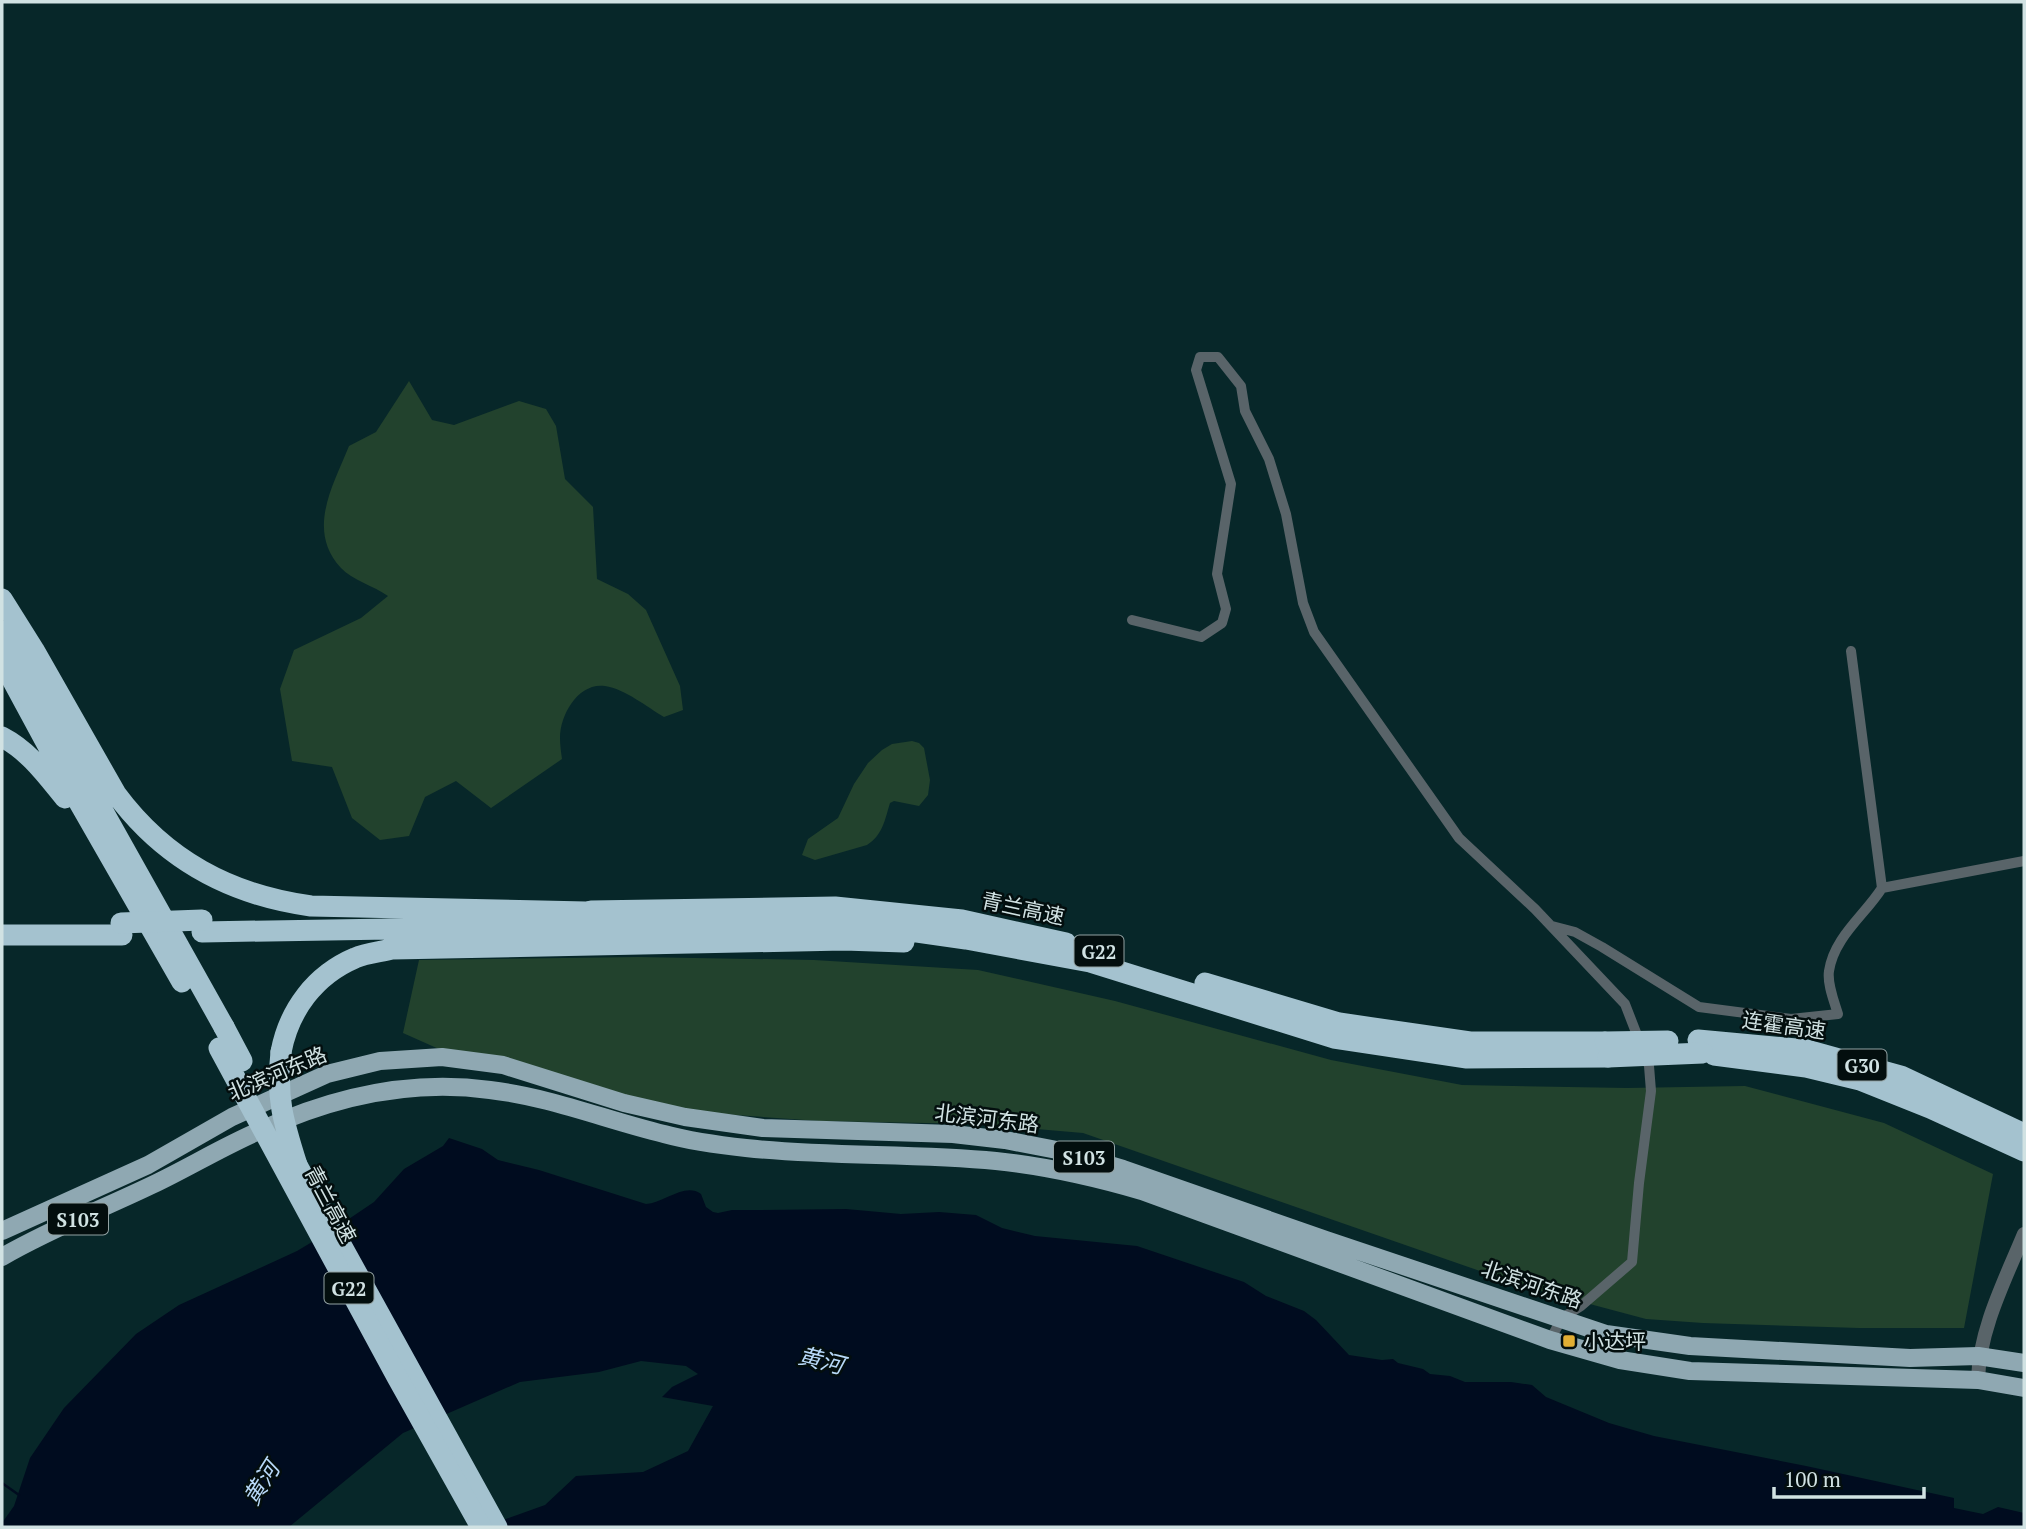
<svg xmlns="http://www.w3.org/2000/svg" width="2026" height="1529" viewBox="0 0 2026 1529" font-family="'PT Serif','Noto Sans SC',serif">
  <style>
    .green { fill: #22422d }
    .water { fill: #000c1f }
    .lines { fill: none; stroke-linecap: round; stroke-linejoin: round }
    .stream { stroke: #000c1f; stroke-width: 2.5 }
    .minor { stroke: #596469; stroke-width: 10 }
    .tertiary { stroke: #596469; stroke-width: 14 }
    .primary { stroke: #8fa8b2; stroke-width: 18 }
    .motorway { stroke: #a4c2cf; stroke-width: 21 }
    .motorway-bridge { stroke: #a4c2cf; stroke-width: 21 }
    .poi-dot { fill: #e2af34; stroke: #030e0e; stroke-width: 2.5 }
    .labels { text-anchor: middle; dominant-baseline: central; stroke-width: 5; stroke-linejoin: round; paint-order: stroke }
    .shield { fill: #030e0e; stroke: #93a2a3; stroke-width: 2 }
    .shield-label { font-size: 19px; font-weight: bold; fill: #d1e2e3 }
    .street-label { font-size: 21px; fill: #d1e2e3; stroke: #030e0e }
    .poi-label { font-size: 21px; fill: #d1e2e3; stroke: #030e0e; text-anchor: start }
    .water-label { font-size: 23px; font-style: italic; fill: #b8d9f8; stroke: #030e0e }
  </style>
  <rect width="100%" height="100%" fill="#072729"/>
  <path class="green" d="M 409,381 L 432,420 L 454,425 L 519,401 L 546,409 L 556,426 L 565,479 L 593,507 L 597,579 L 628,594 L 646,610 L 680,686 L 683,710 L 664,717 C 647,707 625,689 605,686 C 579,682 560,714 560,738 C 560,745 561,752 562,759 L 491,808 L 456,781 L 425,797 L 409,836 L 380,840 L 352,818 L 332,767 L 292,761 L 280,689 L 294,650 L 361,618 L 388,596 C 374,586 352,580 341,568 C 306,530 333,486 349,446 L 376,432 Z
    M 912,741 L 919,743 L 924,748 L 930,780 L 928,795 L 919,806 L 894,801 L 890,803 C 885,819 883,835 867,845 L 815,860 L 802,855 L 808,839 L 838,818 L 854,784 L 868,763 L 882,750 L 892,744 Z
    M 638,957 L 814,960 L 978,970 L 1115,1001 L 1331,1060 L 1462,1085 L 1627,1088 L 1745,1086 L 1884,1123 L 1993,1174 L 1964,1328 L 1859,1328 L 1703,1323 L 1646,1319 L 1526,1287 L 1083,1133 L 978,1124 L 819,1121 L 694,1112 L 468,1062 L 403,1033 L 419,960 Z"/>
  <path class="water" d="M 449,1138 L 482,1149 L 498,1160 L 539,1170 L 646,1204 C 664,1203 685,1182 701,1194 L 706,1207 L 713,1212 L 718,1213 L 732,1210 L 762,1210 L 846,1209 L 901,1214 L 939,1212 L 976,1215 L 1002,1228 L 1035,1236 L 1137,1246 L 1244,1282 L 1266,1296 L 1304,1311 L 1316,1320 L 1349,1355 L 1382,1360 L 1393,1359 L 1398,1363 L 1423,1369 L 1430,1374 L 1450,1376 L 1465,1382 L 1511,1382 L 1532,1385 L 1546,1397 L 1609,1423 L 1654,1436 L 1806,1466 L 1954,1498 L 1954,1508 L 1983,1514 L 1998,1507 L 2024,1513 L 2024,1527 L 483,1527 L 545,1505 L 576,1476 L 643,1472 L 688,1451 L 713,1406 L 662,1397 L 672,1387 L 698,1374 L 686,1366 L 641,1361 L 599,1372 L 520,1382 L 403,1433 L 289,1527 L 2,1527 L 2,1523 L 14,1506 L 30,1458 L 64,1408 L 136,1334 L 179,1305 L 297,1251 L 337,1227 L 374,1202 L 404,1169 L 443,1146 Z"/>
  <g class="lines">
    <path class="stream" d="M 2,1483 L 19,1495"/>
    <path class="minor" d="M 1132,620 L 1201,637 L 1222,623 L 1226,609 L 1217,574 L 1231,484 L 1196,370 L 1200,357 L 1218,357 L 1241,386 L 1245,411 L 1269,459 L 1286,514 L 1303,603 L 1314,632 L 1459,838 L 1535,909 L 1625,1004 L 1649,1066 L 1651,1091 L 1639,1183 L 1632,1262 L 1581,1306 L 1562,1318 L 1550,1340
      M 1882,888 L 2024,861
      M 1552,926 L 1575,932 L 1602,947 L 1699,1007 L 1791,1019 L 1838,1014 C 1834,1001 1827,984 1829,971 C 1834,937 1865,915 1882,888 L 1851,651"/>
    <path class="tertiary" d="M 1978,1380 C 1979,1330 2005,1280 2024,1234"/>
    <path class="primary" d="M 2,1231 L 148,1165 L 232,1117 L 327,1074 L 380,1061 L 442,1057 L 503,1065 L 624,1103 L 685,1117 L 763,1128 L 953,1134 L 1005,1140 L 1062,1151 L 1123,1169 L 1326,1240 L 1606,1334 L 1690,1346 L 1910,1358 L 1978,1356 L 2024,1363
      M 2,1257 C 50,1229 102,1209 152,1185 C 188,1168 222,1147 259,1131 C 332,1097 409,1079 490,1090 C 550,1097 606,1120 664,1134 C 690,1141 718,1145 746,1148 C 829,1157 913,1153 996,1161 C 1046,1166 1094,1177 1142,1191 L 1550,1340 L 1620,1360 L 1690,1371 L 1978,1380 L 2024,1388"/>
    <path class="motorway" d="M 2,599 L 34,650 L 116,794 C 165,860 230,895 311,906 L 586,912
      M 2,631 L 224,1027
      M 2,661 L 68,783 L 182,982
      M 2,737 C 29,751 46,775 65,798
      M 591,911 L 835,907 L 962,920 L 1066,943
      M 202,932 L 815,922 L 875,926 L 966,939 L 1090,962 L 1334,1038 L 1467,1058 L 1608,1057
      M 2,935 L 122,935
      M 1205,983 L 1339,1023 L 1470,1042 L 1605,1042
      M 1698,1040 L 1807,1050 L 1901,1076 L 2024,1134
      M 281,1052 C 289,1010 315,975 355,958 C 366,953 380,952 392,949 L 844,940 L 904,942
      M 1714,1055 L 1806,1067 L 1860,1080 L 1930,1108 L 2024,1151
      M 297,1165 L 497,1527"/>
    <path class="motorway-bridge" d="M 121,923 L 202,920
      M 224,1027 L 242,1061
      M 1605,1042 L 1668,1041
      M 219,1048 L 397,1377 L 481,1527
      M 281,1052 C 276,1098 283,1121 297,1165
      M 1608,1057 L 1703,1053"/>
  </g>
  <rect class="poi-dot" x="1562" y="1334" width="14" height="14" rx="3.5"/>
  <g class="labels">
    <g class="shield">
      <rect x="1074.5" y="935.5" width="49" height="31" rx="5"/>
      <rect x="1837.5" y="1049.5" width="49" height="31" rx="5"/>
      <rect x="1054" y="1141.5" width="60" height="31" rx="5"/>
      <rect x="48" y="1203.5" width="60" height="31" rx="5"/>
      <rect x="324.5" y="1272.5" width="49" height="31" rx="5"/>
    </g>
    <g class="shield-label">
      <text x="1099" y="951">G22</text>
      <text x="1862" y="1065">G30</text>
      <text x="1084" y="1157">S103</text>
      <text x="78" y="1219">S103</text>
      <text x="349" y="1288">G22</text>
    </g>
    <g class="street-label">
      <text transform="translate(1023 908) rotate(12)">青兰高速</text>
      <text transform="translate(1784 1025) rotate(8)">连霍高速</text>
      <text transform="translate(277 1073) rotate(-23)">北滨河东路</text>
      <text transform="translate(987 1118) rotate(7)">北滨河东路</text>
      <text transform="translate(331 1204) rotate(62)">青兰高速</text>
      <text transform="translate(1532 1284) rotate(19)">北滨河东路</text>
    </g>
    <g class="poi-label">
      <text x="1583" y="1341">小达坪</text>
    </g>
    <g class="water-label">
      <text transform="translate(821 1360) rotate(14)">黄河</text>
      <text transform="translate(261 1483) rotate(-58)">黄河</text>
    </g>
  </g>
  <rect width="2026" height="1529" fill="none" stroke="#d1e2e3" stroke-width="7"/>
  <path d="M1774 1487v10h150v-10" fill="none" stroke="#d1e2e3" stroke-width="3.5"/>
  <text x="1784" y="1487" font-size="21" fill="#d1e2e3" stroke="#030e0e" stroke-width="5" paint-order="stroke">100 m</text>
</svg>
